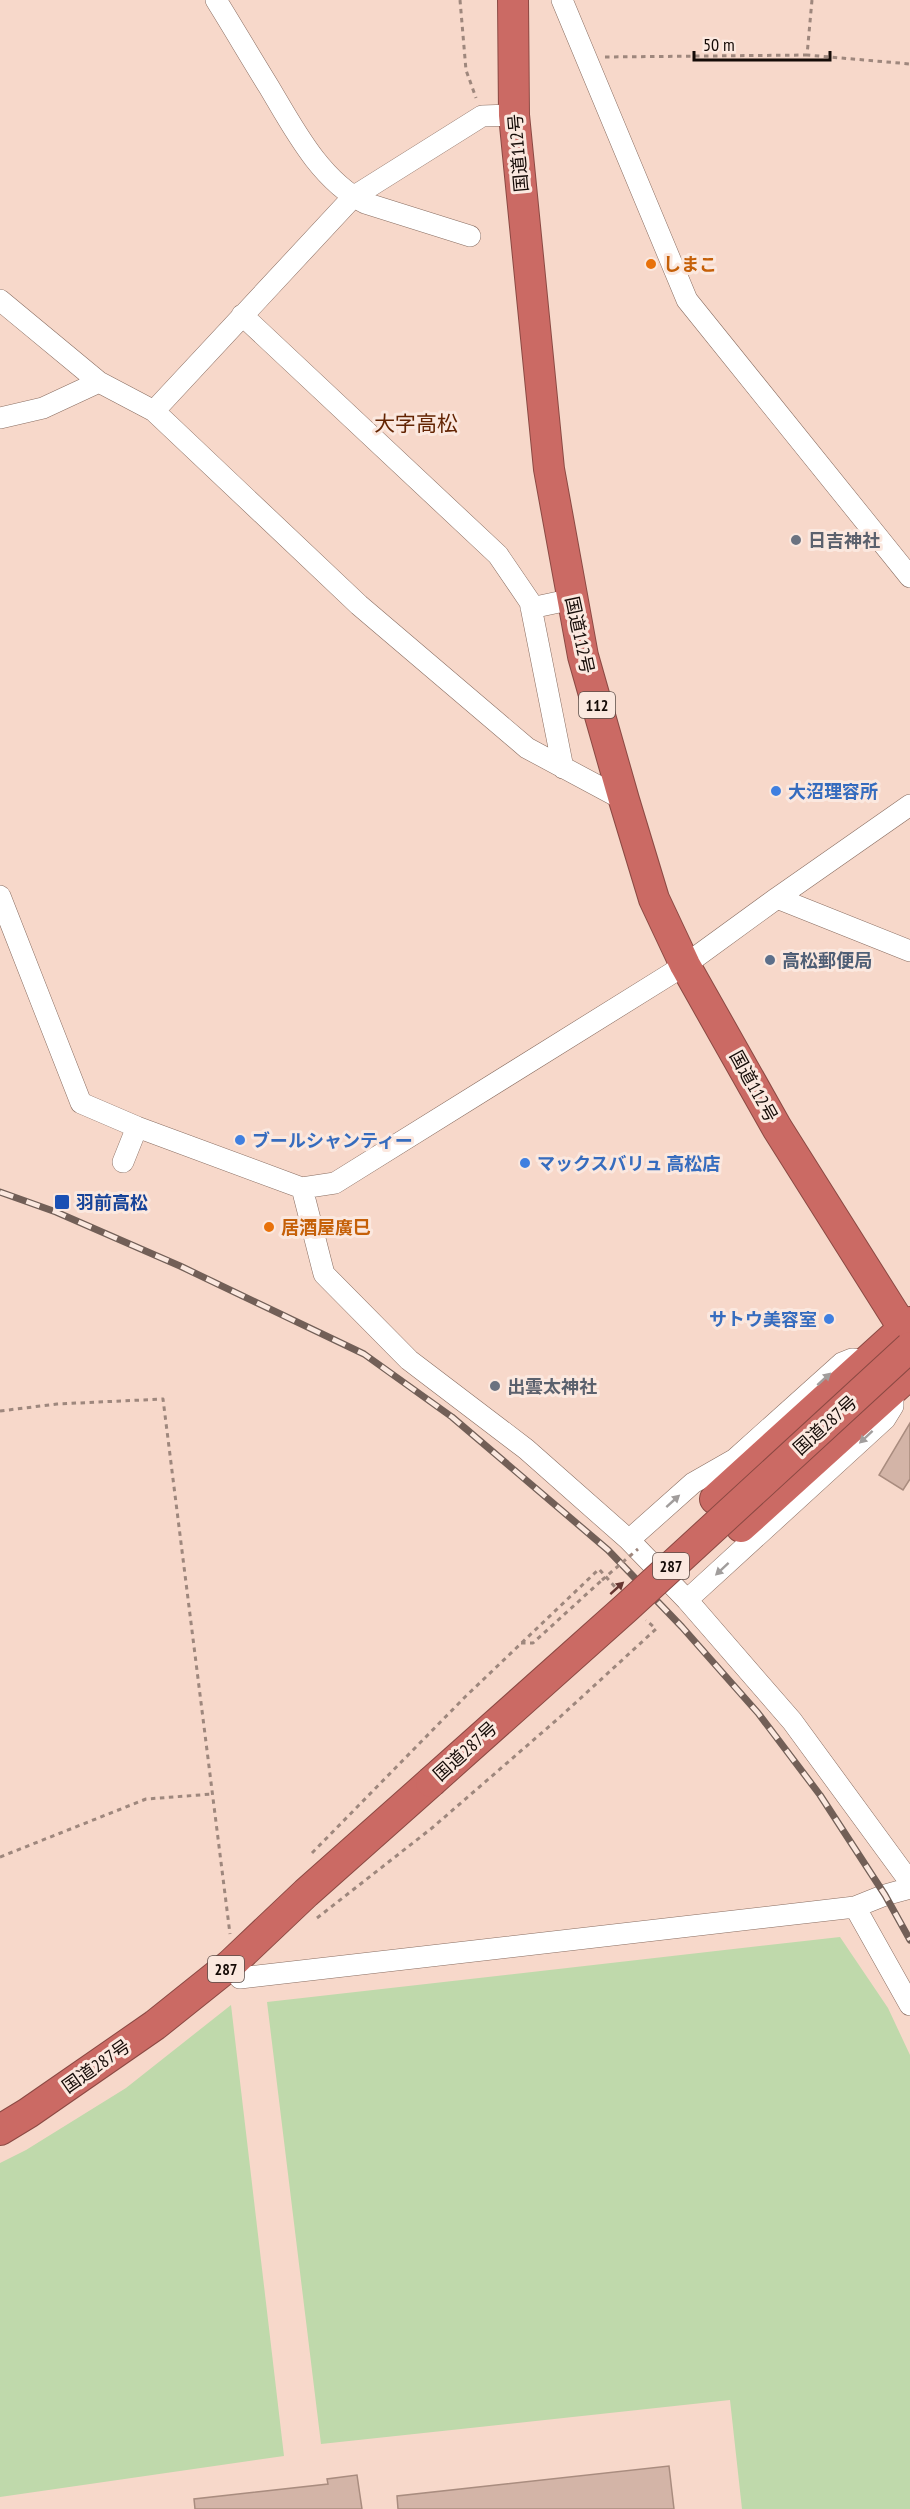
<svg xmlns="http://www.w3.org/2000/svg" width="910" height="2509" viewBox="0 0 910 2509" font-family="'PT Sans Narrow','Noto Sans JP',sans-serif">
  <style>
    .green { fill: #bfd9ab }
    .building { fill: #d3b4a7; stroke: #a98c7f; stroke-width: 1.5 }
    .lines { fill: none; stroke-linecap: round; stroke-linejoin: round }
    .minor-casing { stroke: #896d61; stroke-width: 22 }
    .highway-casing { stroke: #8b4943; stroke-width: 32 }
    .path { stroke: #9e877d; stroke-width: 3; stroke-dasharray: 4.5 4.5; stroke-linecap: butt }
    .minor { stroke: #fff; stroke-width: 21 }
    .highway { stroke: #cb6a64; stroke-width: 30 }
    .rail-casing { stroke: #725f57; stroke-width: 7 }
    .rail { stroke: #fbe8df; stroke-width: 4.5; stroke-dasharray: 14; stroke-linecap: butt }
    .highway-bridge-casing { stroke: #8b4943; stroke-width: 32; stroke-linecap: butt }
    .path-bridge { stroke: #9e877d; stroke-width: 3; stroke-dasharray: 4.5 4.5; stroke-linecap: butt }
    .highway-bridge { stroke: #cb6a64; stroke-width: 30 }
    .oneway { fill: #a19d9c }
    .oneway2 { fill: #673631 }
    .food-dot { fill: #e8710a; stroke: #fbe8df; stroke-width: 2 }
    .worship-dot { fill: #6b7280; stroke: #fbe8df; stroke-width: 2 }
    .shop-dot { fill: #3f7fe0; stroke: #fbe8df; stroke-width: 2 }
    .service-dot { fill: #5c6f8a; stroke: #fbe8df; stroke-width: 2 }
    .transit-dot { fill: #1a4fb4; stroke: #fbe8df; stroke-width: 2 }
    .labels { text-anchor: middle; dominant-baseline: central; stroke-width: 6; stroke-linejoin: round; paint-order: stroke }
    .shield { fill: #fbe8df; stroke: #5a4d48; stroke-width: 1.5 }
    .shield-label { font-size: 16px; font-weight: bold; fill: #150b07 }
    .street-label { font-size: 18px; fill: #150b07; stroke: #fbe8df }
    .food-label { font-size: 18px; font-weight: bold; fill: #c56008; stroke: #fbe8df; text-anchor: start }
    .worship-label { font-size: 18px; font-weight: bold; fill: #5b616d; stroke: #fbe8df; text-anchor: start }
    .shop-label { font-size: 18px; font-weight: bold; fill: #366cbe; stroke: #fbe8df; text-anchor: start }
    .service-label { font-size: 18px; font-weight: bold; fill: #4e5e75; stroke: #fbe8df; text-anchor: start }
    .transit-label { font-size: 18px; font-weight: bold; fill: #164399; stroke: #fbe8df; text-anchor: start }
    .quarter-label { font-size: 21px; fill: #632403; stroke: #fbe8df }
  </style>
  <rect width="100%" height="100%" fill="#f7d8ca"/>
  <path class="green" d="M 840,1937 L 888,2008 L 910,2055 L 910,2509 L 742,2509 L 730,2400 L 321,2444 L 267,2002 Z
    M 231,2005 L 284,2456 L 0,2497 L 0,2163 L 26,2150 L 126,2088 Z"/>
  <path class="building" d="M 910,1423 L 910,1479 L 903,1490 L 879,1475 Z
    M 669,2466 L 674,2509 L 398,2509 L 397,2496 Z
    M 357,2475 L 362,2509 L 195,2509 L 194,2499 L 328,2484 L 327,2479 Z"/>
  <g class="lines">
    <defs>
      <path id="minor" d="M 216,0 C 234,29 251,58 269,87 C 294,129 320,180 365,203 L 470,236
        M 562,0 L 687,300 L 910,577
        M 0,300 L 99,382
        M 242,315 L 498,555 L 530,602 L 563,768
        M 154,411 L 353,197 L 482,116 L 514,115
        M 0,418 L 43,408 L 99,382 L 154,411 L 359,605 L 527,748 L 624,800
        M 531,608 L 573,599
        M 0,896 L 81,1103 L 137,1127 L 302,1188 L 335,1183 L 685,965 L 777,898 L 910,951
        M 777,898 L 910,805
        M 123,1162 L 137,1127
        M 302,1188 L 324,1274 L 409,1360 L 526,1449 L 629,1540 L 687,1600 L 792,1721 L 910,1882
        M 629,1540 L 693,1483 L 735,1459 L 842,1363 L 852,1359 L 866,1361
        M 687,1600 L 885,1419 L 893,1406 L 893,1389
        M 855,1907 L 910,2005
        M 230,1965 L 240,1978 L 855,1907 L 885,1895 L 910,1888"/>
      <path id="highway" d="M 513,0 L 514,115 L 549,469 L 583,656 L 624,800 L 654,899 L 685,965 L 777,1128 L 910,1339
        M 715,1499 L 910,1322
        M 741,1527 L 910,1374
        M 0,2130 L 28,2113 L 155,2025 L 230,1965 L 306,1893 L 431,1782"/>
    </defs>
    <use href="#minor" class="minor-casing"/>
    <use href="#highway" class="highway-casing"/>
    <path class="path" d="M 460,0 L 466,70 L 476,98
      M 812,0 L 807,55 L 910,64
      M 605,57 L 807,55
      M 0,1411 L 57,1404 L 163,1399 L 230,1934
      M 521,1643 L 533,1643 L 602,1580
      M 312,1853 L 465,1697 L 599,1569 L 615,1587
      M 0,1857 L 146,1799 L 213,1794
      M 317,1918 L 432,1828 L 560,1717 L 656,1629 L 646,1620"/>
    <use href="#minor" class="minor"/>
    <use href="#highway" class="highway"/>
    <defs>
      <path id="rail" d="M 0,1192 L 56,1212 L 180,1266 L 364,1354 L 452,1417 L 608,1550 L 682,1627 L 758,1713 L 820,1795 L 885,1895 L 910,1940"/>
    </defs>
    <use href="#rail" class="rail-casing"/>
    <use href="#rail" class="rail"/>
    <defs>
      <path id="highway-bridge" d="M 431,1782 L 626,1608 L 910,1347"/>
    </defs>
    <use href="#highway-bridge" class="highway-bridge-casing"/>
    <path class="path-bridge" d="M 602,1580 L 638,1549"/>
    <use href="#highway-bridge" class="highway-bridge"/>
  </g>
  <defs><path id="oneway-solid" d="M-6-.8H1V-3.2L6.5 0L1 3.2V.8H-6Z" transform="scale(1.5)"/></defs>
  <g class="oneway">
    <use href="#oneway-solid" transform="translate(824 1379) rotate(-42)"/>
    <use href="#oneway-solid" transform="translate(866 1437) rotate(137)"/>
    <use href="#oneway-solid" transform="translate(673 1501) rotate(-42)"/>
    <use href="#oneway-solid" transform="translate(722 1569) rotate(137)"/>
  </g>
  <use class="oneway2" href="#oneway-solid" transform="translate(617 1588) rotate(-42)"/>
  <g class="food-dot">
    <circle cx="651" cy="264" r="6"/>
    <circle cx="269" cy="1227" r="6"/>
  </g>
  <g class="worship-dot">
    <circle cx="796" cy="540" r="6"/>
    <circle cx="495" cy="1386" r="6"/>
  </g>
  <g class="shop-dot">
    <circle cx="776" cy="791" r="6"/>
    <circle cx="240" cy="1140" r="6"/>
    <circle cx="525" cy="1163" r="6"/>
    <circle cx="829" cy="1319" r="6"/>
  </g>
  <circle class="service-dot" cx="770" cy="960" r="6"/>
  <rect class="transit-dot" x="54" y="1194" width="16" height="16" rx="3"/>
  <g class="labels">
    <g class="shield">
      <rect x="579" y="692" width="36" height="26" rx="4.5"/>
      <rect x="653" y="1553" width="36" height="26" rx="4.5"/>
      <rect x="208" y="1956" width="36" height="26" rx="4.5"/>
    </g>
    <g class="shield-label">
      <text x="597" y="705">112</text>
      <text x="671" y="1566">287</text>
      <text x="226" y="1969">287</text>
    </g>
    <g class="street-label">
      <text transform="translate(518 153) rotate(-95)">国道112号</text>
      <text transform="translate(580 635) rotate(78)">国道112号</text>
      <text transform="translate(754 1086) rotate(61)">国道112号</text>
      <text transform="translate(825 1425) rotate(-42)">国道287号</text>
      <text transform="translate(465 1751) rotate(-42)">国道287号</text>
      <text transform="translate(96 2066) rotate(-35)">国道287号</text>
    </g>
    <g class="food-label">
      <text x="663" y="264">しまこ</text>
      <text x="281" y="1227">居酒屋廣巳</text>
    </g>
    <g class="worship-label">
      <text x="808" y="540">日吉神社</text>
      <text x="507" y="1386">出雲太神社</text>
    </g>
    <g class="shop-label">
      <text x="788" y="791">大沼理容所</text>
      <text x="252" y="1140">ブールシャンティー</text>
      <text x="537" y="1163">マックスバリュ 高松店</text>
      <text x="817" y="1319" text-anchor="end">サトウ美容室</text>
    </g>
    <g class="service-label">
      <text x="782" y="960">高松郵便局</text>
    </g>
    <g class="transit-label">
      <text x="76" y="1202">羽前高松</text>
    </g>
    <g class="quarter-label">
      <text x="416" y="423">大字高松</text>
    </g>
  </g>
  <path d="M694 51v9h136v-9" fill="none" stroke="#150b07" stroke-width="3"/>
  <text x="703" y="51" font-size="18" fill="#150b07" stroke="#fbe8df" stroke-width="4.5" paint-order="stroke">50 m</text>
</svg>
